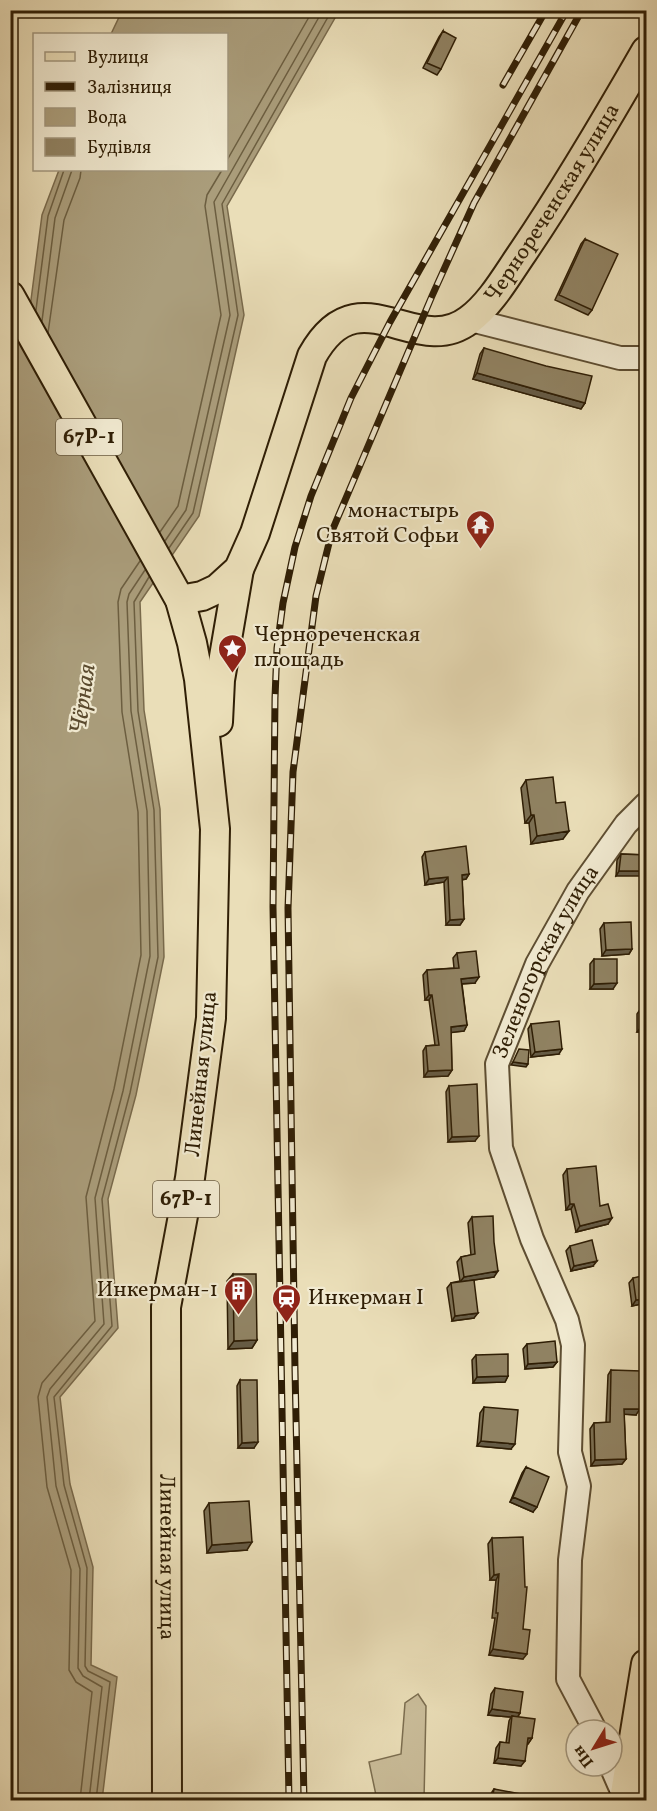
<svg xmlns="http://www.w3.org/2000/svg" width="657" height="1811" viewBox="0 0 657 1811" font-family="Vollkorn,serif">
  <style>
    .green { fill: #cabd9a; stroke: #7c6e50; stroke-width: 1.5 }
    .water { fill: #aa9d7b; stroke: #796a4c; stroke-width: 1.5 }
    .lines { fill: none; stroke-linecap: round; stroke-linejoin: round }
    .shore { stroke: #6c5e40; stroke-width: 1.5 }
    .minor-casing { stroke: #5e4e32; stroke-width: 26 }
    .major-casing { stroke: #2f1e05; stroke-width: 32 }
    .minor { stroke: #f1ead1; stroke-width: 22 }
    .major { stroke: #eadeb8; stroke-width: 28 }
    .rail-casing { stroke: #2f1e05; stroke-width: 7 }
    .rail { stroke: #f1ead1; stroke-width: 4.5; stroke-dasharray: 14; stroke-linecap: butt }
    .wall { fill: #7c7054; stroke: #2f1e05; stroke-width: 1.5 }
    .shaded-wall { fill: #655b45; stroke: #2f1e05; stroke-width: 1.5 }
    .building { fill: #908262; stroke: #2f1e05; stroke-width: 1.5 }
    .labels { text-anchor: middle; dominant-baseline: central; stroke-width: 4.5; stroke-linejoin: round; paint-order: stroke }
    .shield { fill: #f1ead1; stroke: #695b42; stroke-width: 1.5 }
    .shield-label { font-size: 21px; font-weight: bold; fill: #2f1e05 }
    .street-label { font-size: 22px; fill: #2f1e05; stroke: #f1ead1 }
    .poi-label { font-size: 22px; fill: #2f1e05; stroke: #f1ead1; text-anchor: end }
    .water-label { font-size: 24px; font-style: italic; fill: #5a4a2e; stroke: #f1ead1 }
  </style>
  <rect width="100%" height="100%" fill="#eadeb8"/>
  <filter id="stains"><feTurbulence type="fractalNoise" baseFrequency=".00333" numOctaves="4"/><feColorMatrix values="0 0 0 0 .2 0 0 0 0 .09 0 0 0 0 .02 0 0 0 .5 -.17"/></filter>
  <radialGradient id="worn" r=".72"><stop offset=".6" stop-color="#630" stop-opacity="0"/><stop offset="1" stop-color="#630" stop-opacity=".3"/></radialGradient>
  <path class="green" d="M 418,1694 L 426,1706 L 424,1800 L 377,1800 L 369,1762 L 401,1754 L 405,1703 Z"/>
  <path class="water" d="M 122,11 L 339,11 L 227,206 L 244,315 L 199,516 L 140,602 L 144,710 L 160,809 L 164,957 L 136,1095 L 108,1199 L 118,1328 L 60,1397 L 70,1484 L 93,1567 L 91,1665 L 117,1677 L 102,1800 L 11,1800 L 10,339 L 28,323 L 42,215 L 59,170 L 226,170 L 226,34 L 111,34 Z"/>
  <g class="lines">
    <path class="shore" d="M 226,162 L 313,10
      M 36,310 L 48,216 L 64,170
      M 42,321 L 55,218 L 72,170
      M 48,333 L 64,220 L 80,178 L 81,170
      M 160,532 L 178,506 L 221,315 L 205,206 L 207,195 L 222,170
      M 165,541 L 186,510 L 230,315 L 214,202 L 323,10
      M 169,548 L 193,513 L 238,315 L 222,204 L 332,10
      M 80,1800 L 92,1692 L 76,1682 L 69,1670 L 71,1570 L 47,1487 L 38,1397 L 42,1383 L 95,1321 L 86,1197 L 114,1089 L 141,955 L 138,812 L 122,712 L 118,602 L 121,589 L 140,561
      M 89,1800 L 102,1687 L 83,1676 L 78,1668 L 80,1569 L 56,1486 L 47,1397 L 50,1389 L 104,1324 L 95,1198 L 123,1091 L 150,956 L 147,811 L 131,711 L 127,602 L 129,594 L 145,570
      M 96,1800 L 110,1682 L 88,1671 L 85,1666 L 87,1568 L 64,1485 L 54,1397 L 112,1326 L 102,1199 L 130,1093 L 158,957 L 154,810 L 138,711 L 134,602 L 149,577"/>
    <defs>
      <g id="minor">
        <path d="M 471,320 L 620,358 L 646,358"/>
        <path id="s1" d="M 595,1730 L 568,1679 L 570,1560 L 579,1486 L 570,1452 L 573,1345 L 567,1320 L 532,1239 L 501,1148 L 497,1064 L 537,964 L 578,891 L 626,824 L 646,804"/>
        <path d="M 611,1766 L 625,1798"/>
      </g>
      <g id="major">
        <path id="s2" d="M 10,296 L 180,600 L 192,643 L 199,679 L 215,829 L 211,1018 L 190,1178 L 166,1307 L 167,1800"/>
        <path id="s3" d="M 180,600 L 202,596 L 217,589 L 239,569 L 255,533 L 312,356 C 359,271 415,361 469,320 C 491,304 507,275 523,252 C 567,187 607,119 646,51"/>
        <path d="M 218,722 L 220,680 L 239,569"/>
        <path d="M 624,1800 L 646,1664"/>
      </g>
    </defs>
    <use href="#minor" class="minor-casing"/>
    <use href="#major" class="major-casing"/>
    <use href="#minor" class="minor"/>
    <use href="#major" class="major"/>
    <defs>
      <path id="rail" d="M 503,85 L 546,10
        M 289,1800 L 273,907 L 275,698 L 277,648 L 283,603 L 295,547 L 311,496 L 351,398 L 390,322 L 567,10
        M 304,1800 L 295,1370 L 288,908 L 293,772 L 316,596 L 332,531 L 432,296 L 474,203 L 582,10"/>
    </defs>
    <use href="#rail" class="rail-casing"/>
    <use href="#rail" class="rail"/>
  </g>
  <path class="wall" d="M 443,31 L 441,69 L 437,75 L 423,68 L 439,37 Z
    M 585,239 L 592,310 L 588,315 L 555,300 L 581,244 Z
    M 484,348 L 585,403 L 581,409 L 473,379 L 480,354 Z
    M 526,780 L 556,803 L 563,839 L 531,844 L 529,823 L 525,823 L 521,788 Z
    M 425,852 L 469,874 L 466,879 L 462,880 L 464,919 L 460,925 L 446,925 L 444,882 L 425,885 L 422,857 Z
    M 621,854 L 646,855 L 616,876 L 617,860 Z
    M 604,923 L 632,949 L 629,954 L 602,956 L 600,929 Z
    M 457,953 L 475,983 L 462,984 L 467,1025 L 464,1031 L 451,1032 L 452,1070 L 448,1076 L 424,1077 L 423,1051 L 426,1046 L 435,1045 L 429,1000 L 425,1000 L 423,975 L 427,970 L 454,968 L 453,958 Z
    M 594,959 L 613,989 L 590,989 L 590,964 Z
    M 641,1008 L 646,1008 L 646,1032 L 637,1032 L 637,1014 Z
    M 531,1024 L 559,1054 L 531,1057 L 528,1029 Z
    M 449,1086 L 475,1141 L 448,1142 L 446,1092 Z
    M 567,1169 L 600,1206 L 608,1224 L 576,1232 L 571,1209 L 566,1210 L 563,1175 Z
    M 472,1217 L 494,1277 L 474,1280 L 474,1318 L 452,1321 L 447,1288 L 451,1283 L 460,1281 L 457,1262 L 461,1257 L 471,1255 L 468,1223 Z
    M 570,1246 L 593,1266 L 571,1271 L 566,1251 Z
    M 233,1274 L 257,1340 L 252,1348 L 228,1349 L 227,1281 Z
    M 633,1278 L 646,1303 L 632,1306 L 629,1283 Z
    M 527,1344 L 557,1362 L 553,1367 L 525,1369 L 523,1349 Z
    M 476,1355 L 508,1376 L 505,1382 L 473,1383 L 472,1360 Z
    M 611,1370 L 636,1415 L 624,1414 L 626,1459 L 622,1464 L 591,1466 L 590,1429 L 594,1423 L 606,1423 L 608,1375 Z
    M 240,1380 L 254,1448 L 238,1448 L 237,1386 Z
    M 484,1407 L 511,1449 L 477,1446 L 480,1413 Z
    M 526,1467 L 533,1512 L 510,1502 L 522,1473 Z
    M 209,1503 L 247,1550 L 207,1553 L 204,1511 Z
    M 492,1538 L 523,1629 L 523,1659 L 489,1655 L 495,1618 L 492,1618 L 496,1580 L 490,1580 L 488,1544 Z
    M 495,1688 L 520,1713 L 518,1716 L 532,1738 L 528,1744 L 527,1744 L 521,1766 L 494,1763 L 496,1748 L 500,1742 L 506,1743 L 509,1721 L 511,1717 L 488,1715 L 491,1694 Z
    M 494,1789 L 520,1800 L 489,1800 L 490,1795 Z"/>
  <path class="shaded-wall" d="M 477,373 L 585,403 L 581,409 L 473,379 Z
    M 531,815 L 534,815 L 529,823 L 525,823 Z
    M 569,831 L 563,839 L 531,844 L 537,836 Z
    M 619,871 L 646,871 L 646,876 L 616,876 Z
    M 469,874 L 466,879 L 458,880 L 462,875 Z
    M 448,877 L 444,882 L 425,885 L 429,879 Z
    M 464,919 L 460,925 L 446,925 L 450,920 Z
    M 632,949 L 629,954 L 602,956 L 606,950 Z
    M 479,977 L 475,983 L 458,984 L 461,979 Z
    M 617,983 L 613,989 L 590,989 L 594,984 Z
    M 429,995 L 432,995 L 429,1000 L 425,1000 Z
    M 467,1025 L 464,1031 L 447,1033 L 451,1027 Z
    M 641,1027 L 646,1027 L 646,1032 L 637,1032 Z
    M 562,1049 L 559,1054 L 531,1057 L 535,1052 Z
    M 513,1062 L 528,1064 L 526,1067 L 511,1065 Z
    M 452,1070 L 448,1076 L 424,1077 L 428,1071 Z
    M 479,1136 L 475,1141 L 448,1142 L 452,1137 Z
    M 570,1204 L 574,1204 L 571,1209 L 566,1210 Z
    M 612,1218 L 608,1224 L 576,1232 L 580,1226 Z
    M 597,1261 L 593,1266 L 571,1271 L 574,1266 Z
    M 498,1271 L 494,1277 L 460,1282 L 464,1277 Z
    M 646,1299 L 646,1303 L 632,1306 L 636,1300 Z
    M 478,1313 L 474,1318 L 452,1321 L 455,1316 Z
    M 257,1340 L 252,1348 L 228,1349 L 234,1341 Z
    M 557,1362 L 553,1367 L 525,1369 L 528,1364 Z
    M 508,1376 L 505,1382 L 473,1383 L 477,1377 Z
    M 624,1409 L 640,1409 L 636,1415 L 620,1414 Z
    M 481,1441 L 515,1444 L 511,1449 L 477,1446 Z
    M 258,1442 L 254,1448 L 238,1448 L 242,1443 Z
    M 626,1459 L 622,1464 L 591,1466 L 595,1460 Z
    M 513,1497 L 537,1507 L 533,1512 L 510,1502 Z
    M 252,1542 L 247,1550 L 207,1553 L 212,1545 Z
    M 499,1574 L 496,1580 L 490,1580 L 494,1575 Z
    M 493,1649 L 527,1654 L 523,1659 L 489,1655 Z
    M 492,1709 L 520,1713 L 517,1718 L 512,1716 L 511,1717 L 488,1715 Z
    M 528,1738 L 532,1738 L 528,1744 L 524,1743 Z
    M 498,1758 L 525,1761 L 521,1766 L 494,1763 Z"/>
  <path class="building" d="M 443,31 L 456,38 L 441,69 L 427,63 Z
    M 585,239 L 618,254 L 592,310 L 559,295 Z
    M 484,348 L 546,366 L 592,376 L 585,403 L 477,373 Z
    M 553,777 L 556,803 L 565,802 L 569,831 L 537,836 L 534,815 L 531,815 L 526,780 Z
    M 466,846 L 469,874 L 462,875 L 464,919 L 450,920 L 448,877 L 429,879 L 425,852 Z
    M 621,854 L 646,855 L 646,871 L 619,871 Z
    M 631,922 L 632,949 L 606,950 L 604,923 Z
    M 476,951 L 479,977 L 461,979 L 467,1025 L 451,1027 L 452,1070 L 428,1071 L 426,1046 L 439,1045 L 432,995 L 429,995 L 427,970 L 459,968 L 457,953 Z
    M 594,959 L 617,959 L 617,983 L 594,984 Z
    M 641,1008 L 646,1008 L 646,1027 L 641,1027 Z
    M 559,1021 L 562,1049 L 535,1052 L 531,1024 Z
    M 519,1049 L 529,1050 L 528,1064 L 513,1062 Z
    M 477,1084 L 479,1136 L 452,1137 L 449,1086 Z
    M 596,1166 L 600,1206 L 608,1204 L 612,1218 L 580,1226 L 574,1204 L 570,1204 L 567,1169 Z
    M 493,1216 L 494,1242 L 498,1271 L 464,1277 L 461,1257 L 475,1254 L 472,1217 Z
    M 592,1240 L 597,1261 L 574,1266 L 570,1246 Z
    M 233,1274 L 256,1274 L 257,1340 L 234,1341 Z
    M 646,1275 L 646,1299 L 636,1300 L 633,1278 Z
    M 474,1280 L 478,1313 L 455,1316 L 451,1283 Z
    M 555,1341 L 557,1362 L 528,1364 L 527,1344 Z
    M 508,1354 L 508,1376 L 477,1377 L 476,1355 Z
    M 611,1370 L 641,1371 L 640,1409 L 624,1409 L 626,1459 L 595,1460 L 594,1423 L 610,1422 Z
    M 240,1380 L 257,1380 L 258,1442 L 242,1443 Z
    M 484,1407 L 518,1410 L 515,1444 L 481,1441 Z
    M 526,1467 L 549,1477 L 537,1507 L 513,1497 Z
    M 249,1501 L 252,1542 L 212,1545 L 209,1503 Z
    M 523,1537 L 525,1587 L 527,1587 L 523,1629 L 530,1630 L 527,1654 L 493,1649 L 498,1613 L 496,1613 L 499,1574 L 494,1575 L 492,1538 Z
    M 495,1688 L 523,1692 L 520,1713 L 492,1709 Z
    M 512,1716 L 535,1719 L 532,1738 L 528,1738 L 525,1761 L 498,1758 L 500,1742 L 509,1743 Z
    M 494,1789 L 521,1794 L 520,1800 L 492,1800 Z"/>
  <defs>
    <symbol id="temple-pin" viewBox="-11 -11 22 30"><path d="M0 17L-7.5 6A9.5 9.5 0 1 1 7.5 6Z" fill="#8f2418" stroke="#f1ead1"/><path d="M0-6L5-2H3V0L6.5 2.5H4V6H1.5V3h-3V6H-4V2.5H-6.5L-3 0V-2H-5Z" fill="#fff"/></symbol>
    <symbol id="sight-pin" viewBox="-11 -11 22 30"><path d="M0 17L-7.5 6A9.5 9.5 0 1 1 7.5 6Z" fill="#8f2418" stroke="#f1ead1"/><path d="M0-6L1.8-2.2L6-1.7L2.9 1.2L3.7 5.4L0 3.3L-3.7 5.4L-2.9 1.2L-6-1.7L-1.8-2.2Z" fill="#fff"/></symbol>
    <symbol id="building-pin" viewBox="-11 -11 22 30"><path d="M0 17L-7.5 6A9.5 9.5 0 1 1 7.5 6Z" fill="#8f2418" stroke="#f1ead1"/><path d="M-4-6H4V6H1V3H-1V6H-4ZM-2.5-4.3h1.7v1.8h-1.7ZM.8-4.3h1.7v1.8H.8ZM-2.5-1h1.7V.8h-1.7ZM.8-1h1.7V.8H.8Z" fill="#fff"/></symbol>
    <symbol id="station-pin" viewBox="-11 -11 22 30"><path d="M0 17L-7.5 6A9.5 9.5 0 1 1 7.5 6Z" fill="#8f2418" stroke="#f1ead1"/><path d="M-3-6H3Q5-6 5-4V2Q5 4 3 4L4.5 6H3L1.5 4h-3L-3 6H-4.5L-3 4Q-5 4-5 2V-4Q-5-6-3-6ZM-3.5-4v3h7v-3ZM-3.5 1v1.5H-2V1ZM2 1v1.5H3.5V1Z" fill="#fff"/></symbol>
  </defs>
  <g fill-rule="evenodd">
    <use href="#temple-pin" x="464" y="508" width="33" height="45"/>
    <use href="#sight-pin" x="216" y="632" width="33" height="45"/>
    <use href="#building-pin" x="222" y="1274" width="33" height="45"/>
    <use href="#station-pin" x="270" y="1282" width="33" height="45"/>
  </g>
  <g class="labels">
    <g class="shield">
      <rect x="56" y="419" width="66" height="36" rx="4.5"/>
      <rect x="153" y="1181" width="66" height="36" rx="4.5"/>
    </g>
    <g class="shield-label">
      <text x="89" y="437">67Р-1</text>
      <text x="186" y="1199">67Р-1</text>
    </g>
    <g class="street-label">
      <text stroke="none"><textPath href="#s3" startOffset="615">Чернореченская улица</textPath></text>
      <text stroke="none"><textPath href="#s1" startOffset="801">Зеленогорская улица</textPath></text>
      <text transform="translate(202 1074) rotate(-84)">Линейная улица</text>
      <text stroke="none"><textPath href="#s2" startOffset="1312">Линейная улица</textPath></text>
    </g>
    <g class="poi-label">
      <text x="459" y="511">монастырь<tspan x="459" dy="25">Святой Софьи</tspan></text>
      <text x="254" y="635" text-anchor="start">Чернореченская<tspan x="254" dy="25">площадь</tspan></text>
      <text x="218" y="1290">Инкерман-1</text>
      <text x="308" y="1298" text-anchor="start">Инкерман I</text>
    </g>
    <g class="water-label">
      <text transform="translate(84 699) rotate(-82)">Чёрная</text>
    </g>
  </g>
  <rect width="657" height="1811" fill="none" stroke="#eadeb8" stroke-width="36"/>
  <rect x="12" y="12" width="633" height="1787" fill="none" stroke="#2f1e05" stroke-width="3"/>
  <rect x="18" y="18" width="621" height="1775" fill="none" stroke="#2f1e05" stroke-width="1.5"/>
  <rect x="33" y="33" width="195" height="138" fill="#f1ead1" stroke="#a3987f" stroke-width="1.5"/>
  <rect x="45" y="52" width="30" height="9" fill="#eadeb8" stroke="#a3987f" stroke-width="1.5"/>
  <text x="87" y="63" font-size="18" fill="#2f1e05">Вулиця</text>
  <rect x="45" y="82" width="30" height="9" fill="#2f1e05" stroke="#a3987f" stroke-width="1.5"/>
  <text x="87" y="93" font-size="18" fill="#2f1e05">Залізниця</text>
  <rect x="45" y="108" width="30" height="18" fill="#aa9d7b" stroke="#a3987f" stroke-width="1.5"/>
  <text x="87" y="123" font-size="18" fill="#2f1e05">Вода</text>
  <rect x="45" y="138" width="30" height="18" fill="#908262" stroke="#a3987f" stroke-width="1.5"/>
  <text x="87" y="153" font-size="18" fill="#2f1e05">Будівля</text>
  <g transform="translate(594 1748) rotate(232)"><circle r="28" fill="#f1ead1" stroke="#a3987f" stroke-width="1.5"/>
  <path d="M0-4.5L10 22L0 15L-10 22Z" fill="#8f2418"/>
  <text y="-9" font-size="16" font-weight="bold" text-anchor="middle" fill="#2f1e05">Пн</text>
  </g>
  <rect width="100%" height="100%" filter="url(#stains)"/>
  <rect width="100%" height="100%" fill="url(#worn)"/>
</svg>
